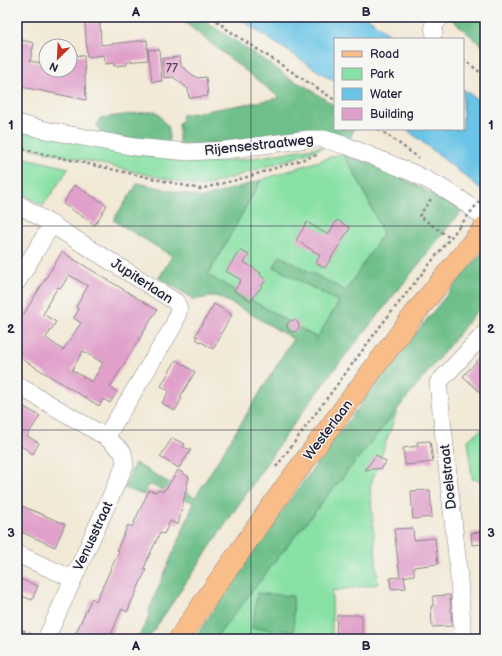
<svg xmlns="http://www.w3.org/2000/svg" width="502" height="656" viewBox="0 0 502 656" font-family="'Balsamiq Sans',sans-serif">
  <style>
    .green { fill: #88e1a5; stroke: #558270 }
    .forest { fill: #6ebf8a; stroke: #487062 }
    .water { fill: #69c4e7; stroke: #467391 }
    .building { fill: #e0a0ca; fill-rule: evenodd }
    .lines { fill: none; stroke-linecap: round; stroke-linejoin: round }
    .minor-casing { stroke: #8a8688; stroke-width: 18 }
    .major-casing { stroke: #8a8688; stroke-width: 22 }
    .path { stroke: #8a8688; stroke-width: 2.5; stroke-dasharray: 3 3; stroke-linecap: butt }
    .minor { stroke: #fff; stroke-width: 17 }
    .major { stroke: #f8bd89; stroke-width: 21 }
    .path-bridge { stroke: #8a8688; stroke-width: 2.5; stroke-dasharray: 3 3; stroke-linecap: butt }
    .grid { fill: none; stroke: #22223b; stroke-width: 1; stroke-opacity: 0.55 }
    .labels { text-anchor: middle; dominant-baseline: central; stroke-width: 3; stroke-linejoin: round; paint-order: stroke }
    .number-label { font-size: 12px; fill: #52425f }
    .street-label { font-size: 14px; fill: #22223b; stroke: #f6f6f2 }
    .neatline { fill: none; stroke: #22223b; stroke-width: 1.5 }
    .grid-label { font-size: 13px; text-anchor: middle; font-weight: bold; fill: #22223b }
  </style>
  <rect width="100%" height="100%" fill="#f6f6f2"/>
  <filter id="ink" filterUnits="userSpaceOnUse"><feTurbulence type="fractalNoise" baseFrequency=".025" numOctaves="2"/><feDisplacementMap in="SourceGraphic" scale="8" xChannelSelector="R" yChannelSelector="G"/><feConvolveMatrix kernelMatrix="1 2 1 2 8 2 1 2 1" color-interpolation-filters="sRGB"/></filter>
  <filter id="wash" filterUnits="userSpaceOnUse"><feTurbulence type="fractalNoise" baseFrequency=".012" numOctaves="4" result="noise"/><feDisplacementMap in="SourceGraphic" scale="16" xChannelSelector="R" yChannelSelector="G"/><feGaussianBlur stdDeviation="0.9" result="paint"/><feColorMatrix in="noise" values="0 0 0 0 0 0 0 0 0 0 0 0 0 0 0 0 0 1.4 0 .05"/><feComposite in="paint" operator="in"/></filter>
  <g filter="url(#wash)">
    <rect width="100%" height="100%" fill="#f2e9d6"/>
    <path class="green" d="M 17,128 L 136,154 L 188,161 L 210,162 L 248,159 L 325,146 L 312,152 L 202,187 L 17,145 Z
      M 343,153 L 349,164 L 362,187 L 383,233 L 346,291 L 280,256 L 274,267 L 339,302 L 317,338 L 208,275 L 261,180 Z
      M 17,156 L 69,168 L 43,206 L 17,190 Z
      M 397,409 L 397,411 L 370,487 L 378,584 L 332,591 L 332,639 L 215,639 L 280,555 Z
      M 485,427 L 485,480 L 480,481 L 472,479 L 468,440 Z"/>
    <path class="forest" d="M 178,17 L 201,17 L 211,25 L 280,71 L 288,78 L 305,86 L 335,106 L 335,129 L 354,129 L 351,136 L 348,139 L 179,145 L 179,124 L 182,119 L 182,115 L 280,98 Z
      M 453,17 L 485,17 L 485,48 L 451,19 Z
      M 156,111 L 169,128 L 169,143 L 167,144 L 99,134 L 100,131 L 97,125 L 100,118 Z
      M 346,152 L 408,181 L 462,210 L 326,380 L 283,439 L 148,639 L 137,639 L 148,619 L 149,610 L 194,503 L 149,484 L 144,495 L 124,488 L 135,463 L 194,497 L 196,496 L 293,339 L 239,307 L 216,296 L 192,300 L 191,297 L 159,278 L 172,256 L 113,220 L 138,183 L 203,198 L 261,180 L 208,275 L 317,338 L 339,302 L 274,267 L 280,256 L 346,291 L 383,233 L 362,187 L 349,164 L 343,153 Z
      M 485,249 L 485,301 L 280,555 L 215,639 L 194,639 C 284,504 380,373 485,249 Z
      M 257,593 L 293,596 L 294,631 L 252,628 Z"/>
    <path class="water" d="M 236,17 L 367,17 L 395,39 L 335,39 L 335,82 Z
      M 463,89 L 485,105 L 485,192 L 406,129 L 463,129 Z"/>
    <g id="blocks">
      <path class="building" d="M 100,22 L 101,45 L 147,40 L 148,60 L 127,62 L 127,65 L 114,66 L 114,63 L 105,64 L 104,55 L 87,57 L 85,23 Z
        M 22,40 L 34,43 L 30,61 L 46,64 L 46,70 L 70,70 L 70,54 L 84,56 L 86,100 L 17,86 L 17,59 Z
        M 159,49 L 162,81 L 152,82 L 148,50 Z
        M 180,57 L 181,66 L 197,78 L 206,77 L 208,96 L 189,98 L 188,89 L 181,83 L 173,77 L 164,78 L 162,59 Z
        M 74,185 L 107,205 L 95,225 L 63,204 Z
        M 337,220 L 350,228 L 325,268 L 316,263 L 320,255 L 296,240 L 307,222 L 328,235 Z
        M 240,250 L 249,255 L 244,262 L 261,273 L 260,275 L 266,280 L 251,301 L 234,291 L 241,280 L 226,271 Z
        M 62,252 L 157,310 L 110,387 L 117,392 L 110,403 L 103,399 L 99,406 L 17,356 L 17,325 ZM 69,275 L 88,286 L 76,307 L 79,309 L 74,318 L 81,323 L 63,350 L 46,338 L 56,322 L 43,314 L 48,306 L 47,305 L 58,287 L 61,288 ZM 83,351 L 103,363 L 92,382 L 72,370 Z
        M 214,304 L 232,315 L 220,335 L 221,336 L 213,349 L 196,339 L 198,337 L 195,336 Z
        M287 326a6 6 0 1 1 12 0a6 6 0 1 1-12 0Z
        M 485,353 L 485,397 L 463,376 Z
        M 176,360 L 195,372 L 180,397 L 182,398 L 175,411 L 162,403 L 169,391 L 161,386 Z
        M 17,403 L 40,416 L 27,436 L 39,443 L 33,454 L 21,446 L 17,454 Z
        M 172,438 L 185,444 L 183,447 L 191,450 L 179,468 L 160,457 Z
        M 430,441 L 433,462 L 405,465 L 403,448 L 418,446 L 417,442 Z
        M 376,455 L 386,462 L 382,468 L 365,470 Z
        M 178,470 L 189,477 L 178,525 L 170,521 L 164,534 L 160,533 L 148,558 L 144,569 L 146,570 L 127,612 L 122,609 L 109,639 L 73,639 L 92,598 L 96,601 L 119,551 L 117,550 L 128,525 L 132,527 L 149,490 L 155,492 L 159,490 L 163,492 L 164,489 L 166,489 Z
        M 430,490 L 432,517 L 413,519 L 411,491 Z
        M 17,504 L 65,524 L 55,547 L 17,530 Z
        M 413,528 L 414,540 L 435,538 L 438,564 L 414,567 L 414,575 L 403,577 L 404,577 L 406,588 L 391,589 L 390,578 L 400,577 L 394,529 Z
        M 482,532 L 483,544 L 472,545 L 471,533 Z
        M 17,578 L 38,586 L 32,600 L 17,594 Z
        M 450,595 L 452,626 L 432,627 L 431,606 L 433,606 L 433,596 Z
        M 337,615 L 362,615 L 362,639 L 336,639 Z"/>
    </g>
  </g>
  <g filter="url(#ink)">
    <use href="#blocks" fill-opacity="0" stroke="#8a8688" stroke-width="1"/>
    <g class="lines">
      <defs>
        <path id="minor" d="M 434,32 L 433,26 L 441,17
          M 17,123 L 45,130 L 135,147 L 188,152 L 225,150 L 308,139 L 324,139 L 347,146 L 413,173 L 439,186 L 460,199 L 485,218
          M 17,203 L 176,302 L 179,309 L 174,325 L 106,437
          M 17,282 L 52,224
          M 17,385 L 106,437 L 123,452 L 125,465 L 46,639
          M 17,554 L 73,579
          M 463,639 L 458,565 L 438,383 L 485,333"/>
        <path id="major" d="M 179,639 L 209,595 L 288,483 L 413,316 L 485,227"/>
      </defs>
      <use href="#minor" class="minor-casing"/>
      <use href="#major" class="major-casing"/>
      <path class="path" d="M 212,17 L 228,30 L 335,100
        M 463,59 L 485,76
        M 379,129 L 419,158
        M 17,148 L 200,189 L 244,178 L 317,155
        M 431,199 L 419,216 L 450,238
        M 276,467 L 382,324 L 459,227
        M 17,628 L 33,635"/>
      <use href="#minor" class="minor"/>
      <use href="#major" class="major"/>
      <path class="path-bridge" d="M 459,227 L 485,194"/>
    </g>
  </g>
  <path class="grid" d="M 251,17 L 251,639M 17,226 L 485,226M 17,430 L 485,430"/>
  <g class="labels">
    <g class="number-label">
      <text x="172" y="68">77</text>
    </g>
    <g class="street-label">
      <text transform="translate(259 145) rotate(-6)">Rijensestraatweg</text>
      <text transform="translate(142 281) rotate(33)">Jupiterlaan</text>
      <text transform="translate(328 430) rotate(-53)">Westerlaan</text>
      <text transform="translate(448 477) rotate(-96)">Doelstraat</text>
      <text transform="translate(93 536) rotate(-65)">Venusstraat</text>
    </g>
  </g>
  <rect width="502" height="656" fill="none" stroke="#f6f6f2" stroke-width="44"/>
  <rect x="334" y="38" width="130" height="92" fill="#f6f6f2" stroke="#a1a1a9"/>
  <rect x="342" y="51" width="20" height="6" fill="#f8bd89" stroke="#a1a1a9"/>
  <text x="370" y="58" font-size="12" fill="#22223b">Road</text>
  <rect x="342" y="68" width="20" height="12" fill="#88e1a5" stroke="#a1a1a9"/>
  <text x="370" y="78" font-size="12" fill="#22223b">Park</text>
  <rect x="342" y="88" width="20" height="12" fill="#69c4e7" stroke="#a1a1a9"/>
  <text x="370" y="98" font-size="12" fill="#22223b">Water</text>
  <rect x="342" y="108" width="20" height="12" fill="#e0a0ca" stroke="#a1a1a9"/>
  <text x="370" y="118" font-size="12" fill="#22223b">Building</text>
  <g transform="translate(58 58) rotate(204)"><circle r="19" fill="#f6f6f2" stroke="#a1a1a9"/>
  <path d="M0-3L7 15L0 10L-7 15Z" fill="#c8321e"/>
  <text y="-6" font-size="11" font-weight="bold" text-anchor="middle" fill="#22223b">N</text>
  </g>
  <rect x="22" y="22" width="458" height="612" class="neatline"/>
  <g class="grid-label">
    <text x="136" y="16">A</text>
    <text x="366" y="16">B</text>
    <text x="11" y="129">1</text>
    <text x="491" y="129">1</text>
    <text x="11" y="333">2</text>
    <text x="491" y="333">2</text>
    <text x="11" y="537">3</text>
    <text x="491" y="537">3</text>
    <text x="136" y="650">A</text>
    <text x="366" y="650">B</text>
  </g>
</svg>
